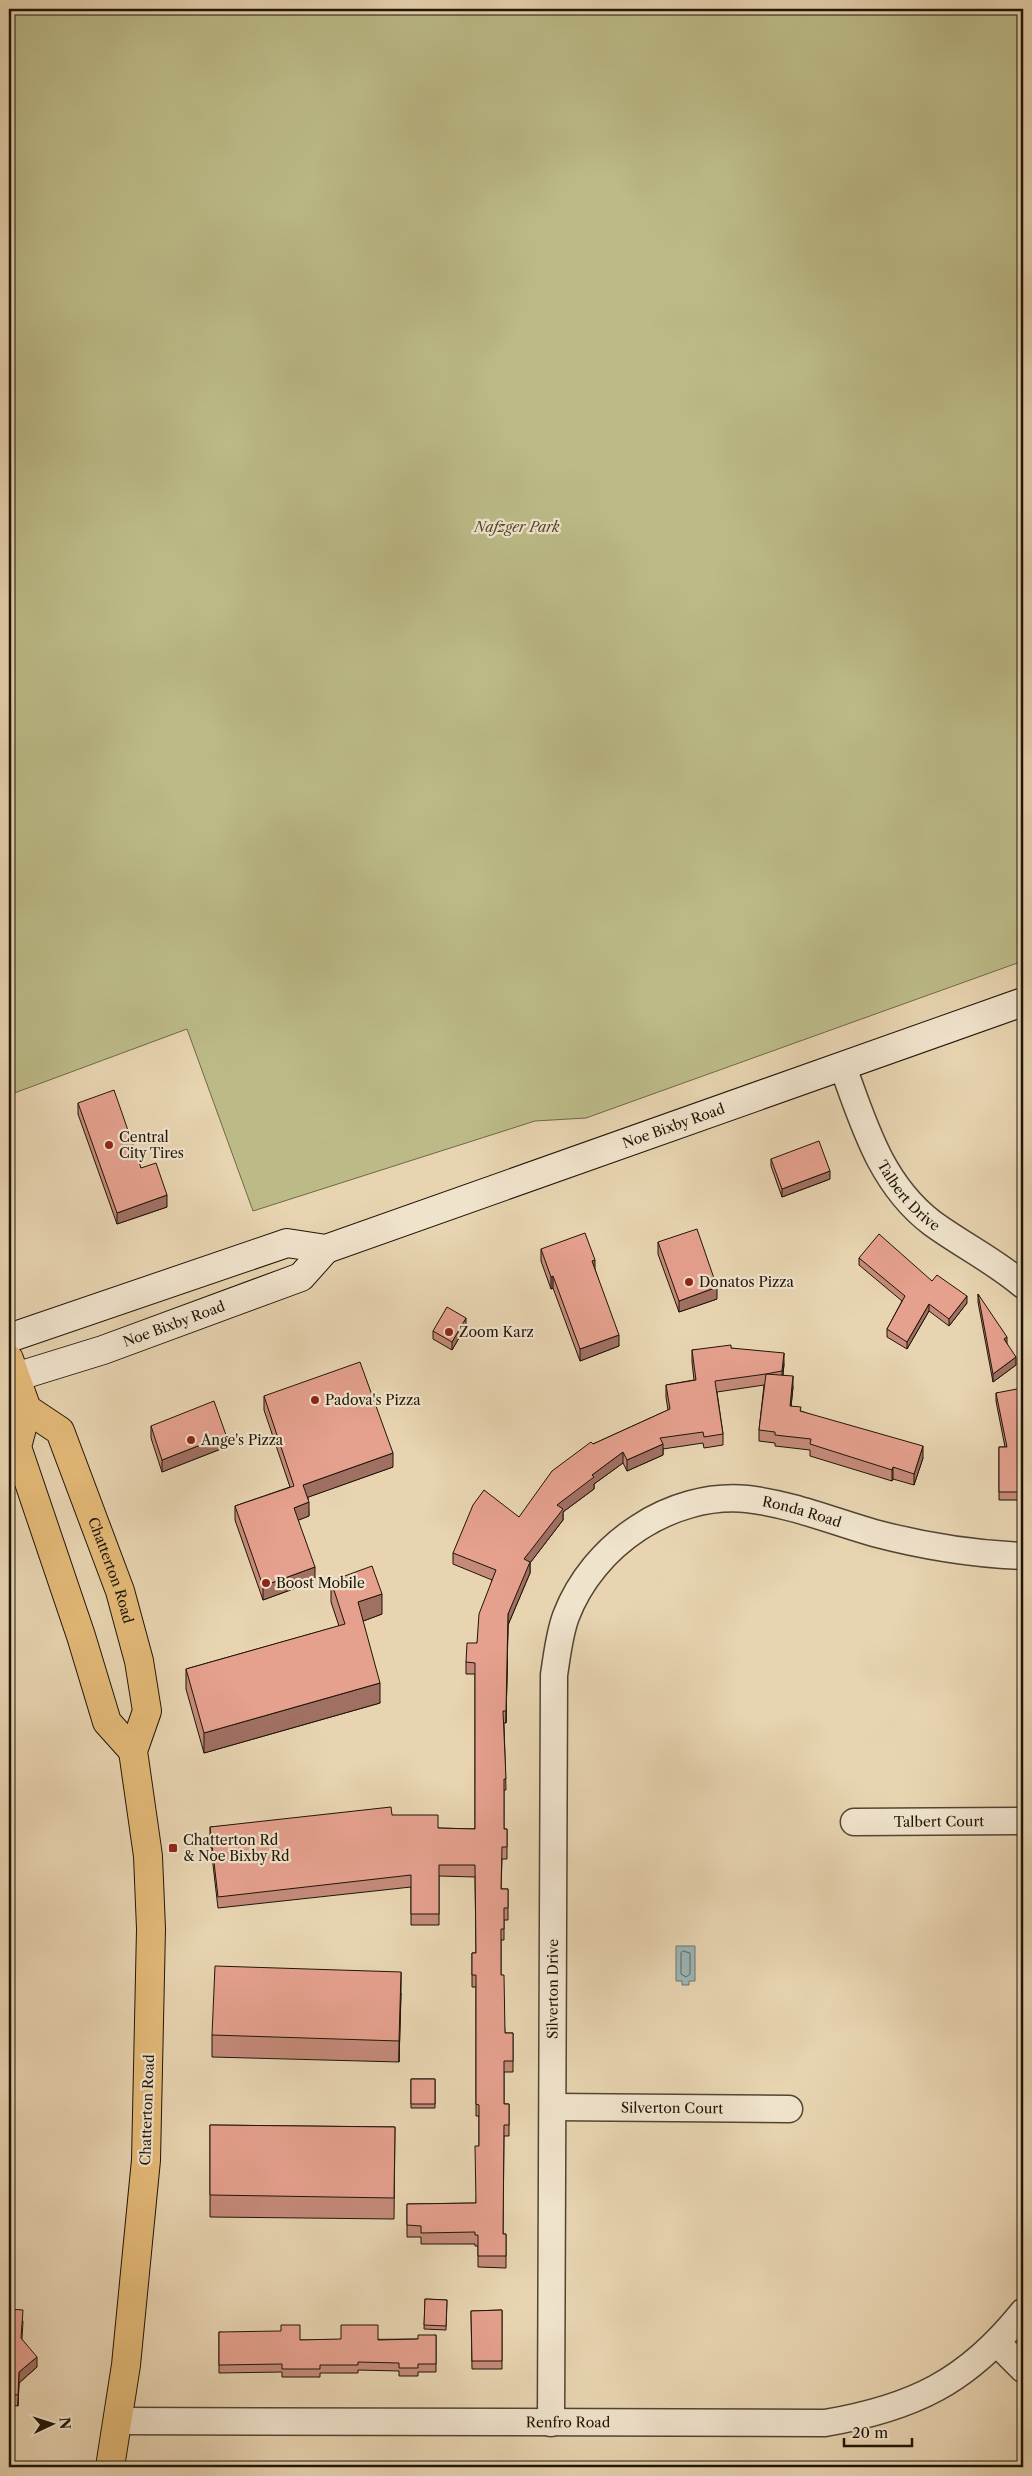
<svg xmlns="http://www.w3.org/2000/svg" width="1032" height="2476" viewBox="0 0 1032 2476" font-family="'Libre Caslon Text',serif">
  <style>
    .green { fill: #bcbb88; stroke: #6e6848 }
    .water { fill: #9bb6b6; stroke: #697670 }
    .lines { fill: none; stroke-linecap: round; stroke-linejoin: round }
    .shore { stroke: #5d665e; stroke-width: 1 }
    .street-casing { stroke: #514532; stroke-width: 29 }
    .secondary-casing { stroke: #1f1507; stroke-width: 30 }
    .primary-casing { stroke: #1f1507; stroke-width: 30 }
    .street { stroke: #f0e3cc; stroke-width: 26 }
    .secondary { stroke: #f0e3cc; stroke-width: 28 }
    .primary { stroke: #e4ba78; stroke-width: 28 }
    .wall { fill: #c58a7a; stroke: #1f1507 }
    .shaded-wall { fill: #a07063; stroke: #1f1507 }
    .building { fill: #e5a08e; stroke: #1f1507 }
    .poi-dot { fill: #8f2418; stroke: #f0e3cc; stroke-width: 2 }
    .labels { text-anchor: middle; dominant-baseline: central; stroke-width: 4.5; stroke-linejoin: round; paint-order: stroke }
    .park-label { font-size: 14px; font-style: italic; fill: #4e472e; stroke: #f0e3cc }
    .street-label { font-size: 14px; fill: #1f1507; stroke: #f0e3cc }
    .poi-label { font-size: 14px; fill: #1f1507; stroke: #f0e3cc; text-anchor: start }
  </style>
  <rect width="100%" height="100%" fill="#e8d4b1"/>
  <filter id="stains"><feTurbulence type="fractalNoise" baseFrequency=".004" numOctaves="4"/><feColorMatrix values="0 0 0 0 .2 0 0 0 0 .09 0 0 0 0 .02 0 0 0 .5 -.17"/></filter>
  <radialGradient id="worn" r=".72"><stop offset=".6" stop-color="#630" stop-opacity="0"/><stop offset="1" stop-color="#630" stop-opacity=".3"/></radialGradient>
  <path class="green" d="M 9,9 L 1023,9 L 1023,961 L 586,1118 L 535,1121 L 253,1211 L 187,1029 L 9,1095 Z"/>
  <path class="water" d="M 676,1946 L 695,1946 L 695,1981 L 689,1981 L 689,1985 L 682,1985 L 682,1981 L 676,1981 Z"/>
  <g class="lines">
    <path class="shore" d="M 683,1951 L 690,1953 L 690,1974 L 686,1977 L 681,1974 L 681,1953 Z"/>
    <defs>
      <g id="street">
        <path id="s1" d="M 843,1067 C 864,1125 881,1184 932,1223 C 962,1245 995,1261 1023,1285"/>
        <path id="s2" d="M 854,1822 L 1023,1821"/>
        <path id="s3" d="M 553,2107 L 789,2109"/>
        <path d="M 997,2343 L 1023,2369"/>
        <path id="s4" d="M 118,2421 L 825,2423 C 913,2408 967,2382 1023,2312"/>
        <path id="s5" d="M 551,2423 L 554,1675 C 557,1656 559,1635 566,1616 C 593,1545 670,1492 747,1499 C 791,1504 832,1521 874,1533 C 923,1546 973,1554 1023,1556"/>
      </g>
      <g id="secondary">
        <path id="s6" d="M 9,1338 L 287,1243 L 326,1249 L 1023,1002"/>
        <path id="s7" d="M 9,1379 L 103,1350 L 301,1277 L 326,1249"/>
      </g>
      <g id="primary">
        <path id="s8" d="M 9,1359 L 27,1409 L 60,1431 L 120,1591 L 139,1661 L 147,1711 L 133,1751 L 148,1856 L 151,1929 L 146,2160 L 126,2365 L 110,2467"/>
        <path d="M 27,1409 L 17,1447 L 81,1636 L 107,1722 L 133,1751"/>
      </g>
    </defs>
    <use href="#street" class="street-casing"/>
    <use href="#secondary" class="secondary-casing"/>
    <use href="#primary" class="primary-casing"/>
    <use href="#street" class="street"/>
    <use href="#secondary" class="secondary"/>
    <use href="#primary" class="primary"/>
  </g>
  <path class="wall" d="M 78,1103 L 141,1168 L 167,1207 L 117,1224 L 78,1114 Z
    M 771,1159 L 830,1179 L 782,1197 L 771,1166 Z
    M 658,1242 L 717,1299 L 679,1312 L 658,1254 Z
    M 541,1249 L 595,1269 L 619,1346 L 580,1361 L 553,1288 L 551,1289 L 541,1261 Z
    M 859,1258 L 932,1281 L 967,1303 L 949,1326 L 929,1311 L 907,1349 L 887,1337 L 887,1329 L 902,1301 L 859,1265 Z
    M 978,1294 L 1007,1344 L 1016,1365 L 993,1382 L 978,1302 Z
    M 466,1326 L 452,1350 L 433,1339 L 433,1331 Z
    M 731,1348 L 784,1364 L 783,1375 L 793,1387 L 791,1406 L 801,1411 L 923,1458 L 914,1485 L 893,1479 L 892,1481 L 810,1456 L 810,1450 L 775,1446 L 775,1443 L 759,1441 L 759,1430 L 764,1385 L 717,1392 L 723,1434 L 723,1445 L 704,1448 L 703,1443 L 663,1449 L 663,1455 L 627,1471 L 623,1463 L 594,1484 L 594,1489 L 563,1512 L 563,1520 L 530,1563 L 530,1573 L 508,1625 L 506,1723 L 504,1723 L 506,1790 L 504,1790 L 504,1829 L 507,1829 L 507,1859 L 502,1859 L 501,1889 L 508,1889 L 508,1920 L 504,1920 L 504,1940 L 501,1940 L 501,1975 L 505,2033 L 513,2033 L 513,2072 L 504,2072 L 504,2104 L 509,2104 L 509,2136 L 504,2136 L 503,2234 L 506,2234 L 506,2268 L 478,2267 L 478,2246 L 475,2246 L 475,2244 L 421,2244 L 421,2237 L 407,2237 L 407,2204 L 476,2203 L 479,2146 L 479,2116 L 476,2116 L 476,1987 L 472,1987 L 472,1953 L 476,1953 L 475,1877 L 439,1876 L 439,1925 L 411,1925 L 411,1887 L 218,1908 L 210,1839 L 210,1827 L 392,1815 L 438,1828 L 475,1829 L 475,1674 L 466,1674 L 466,1662 L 477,1643 L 492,1580 L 453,1564 L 453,1553 L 519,1517 L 593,1444 L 668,1410 L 666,1397 L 666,1385 L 694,1380 L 692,1362 L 692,1350 Z
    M 1023,1392 L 1023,1435 L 1021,1436 L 1021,1460 L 1023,1460 L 1023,1500 L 999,1500 L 999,1447 L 1005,1447 L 996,1401 L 996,1393 Z
    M 264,1396 L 393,1467 L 308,1497 L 309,1516 L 298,1520 L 315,1581 L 263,1600 L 235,1520 L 235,1506 L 290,1487 L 264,1410 Z
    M 151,1426 L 226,1447 L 162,1472 L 151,1438 Z
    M 331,1581 L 382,1614 L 363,1621 L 380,1703 L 204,1753 L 186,1689 L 186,1669 L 339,1626 L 331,1602 Z
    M 401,1993 L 399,2062 L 212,2057 L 212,2035 Z
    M 411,2079 L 435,2079 L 435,2108 L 411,2108 Z
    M 210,2125 L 395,2127 L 394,2219 L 210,2217 Z
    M 425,2299 L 447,2300 L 446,2330 L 424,2329 Z
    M 9,2309 L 23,2321 L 22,2339 L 37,2367 L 19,2383 L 18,2406 L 9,2405 Z
    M 502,2310 L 502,2369 L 472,2369 L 471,2311 Z
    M 219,2332 L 300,2340 L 418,2339 L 436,2335 L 436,2372 L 418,2372 L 418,2376 L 399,2376 L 399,2371 L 358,2370 L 358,2373 L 320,2373 L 320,2377 L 282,2377 L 282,2372 L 219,2373 Z"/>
  <path class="shaded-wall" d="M 830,1171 L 830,1179 L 782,1197 L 782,1189 Z
    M 167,1195 L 167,1207 L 117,1224 L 117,1213 Z
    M 595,1260 L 595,1272 L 592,1261 Z
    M 553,1276 L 553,1288 L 551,1289 L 551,1277 Z
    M 717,1287 L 717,1299 L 679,1312 L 679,1301 Z
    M 967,1296 L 967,1303 L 949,1326 L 949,1319 Z
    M 929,1304 L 929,1311 L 907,1349 L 907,1342 Z
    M 466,1318 L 466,1326 L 452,1350 L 452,1342 Z
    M 619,1335 L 619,1346 L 580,1361 L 580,1349 Z
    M 1007,1337 L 1007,1345 L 1004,1339 Z
    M 784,1353 L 784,1364 L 782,1383 L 782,1371 Z
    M 1016,1357 L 1016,1365 L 993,1382 L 993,1374 Z
    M 793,1376 L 793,1387 L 790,1417 L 790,1406 Z
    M 226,1435 L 226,1447 L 162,1472 L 162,1460 Z
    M 663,1444 L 663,1455 L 627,1471 L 627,1460 Z
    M 923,1446 L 923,1458 L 914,1485 L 914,1474 Z
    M 623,1452 L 623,1463 L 594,1484 L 594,1489 L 563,1512 L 563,1520 L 530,1563 L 530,1573 L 508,1625 L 506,1723 L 508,1614 L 524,1559 L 557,1505 L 592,1475 Z
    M 393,1453 L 393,1467 L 303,1499 L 303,1485 Z
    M 893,1467 L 893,1479 L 892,1481 L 892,1470 Z
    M 309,1502 L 309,1516 L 294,1522 L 294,1508 Z
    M 315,1567 L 315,1581 L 263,1600 L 263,1586 Z
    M 382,1594 L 382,1614 L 358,1623 L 358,1602 Z
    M 11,1667 L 11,1675 L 9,1676 L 9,1668 Z
    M 380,1683 L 380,1703 L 204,1753 L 204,1733 Z
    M 401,1972 L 401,1993 L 399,2062 L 399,2041 Z
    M 37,2357 L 37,2367 L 19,2383 L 18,2406 L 19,2372 Z"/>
  <path class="building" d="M 114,1090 L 141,1168 L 156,1163 L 167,1195 L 117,1213 L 78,1103 Z
    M 819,1141 L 830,1171 L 782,1189 L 771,1159 Z
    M 697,1229 L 717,1287 L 679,1301 L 658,1242 Z
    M 585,1233 L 595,1260 L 592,1261 L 619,1335 L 580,1349 L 553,1276 L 551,1277 L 541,1249 Z
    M 879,1234 L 932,1281 L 937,1275 L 967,1296 L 949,1319 L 929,1304 L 907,1342 L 887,1329 L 905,1296 L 859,1258 Z
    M 978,1294 L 1007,1337 L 1004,1339 L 1016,1357 L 993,1374 Z
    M 447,1307 L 466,1318 L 452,1342 L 433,1331 Z
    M 731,1345 L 731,1348 L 784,1353 L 782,1371 L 766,1374 L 793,1376 L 790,1406 L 801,1407 L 800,1411 L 923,1446 L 914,1474 L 893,1467 L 892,1470 L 810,1444 L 811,1439 L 775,1435 L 775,1432 L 759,1430 L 766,1374 L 715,1381 L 723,1434 L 704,1437 L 703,1432 L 660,1438 L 663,1444 L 627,1460 L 623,1452 L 592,1475 L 594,1477 L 557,1505 L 563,1509 L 524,1559 L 530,1562 L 508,1614 L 506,1711 L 503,1711 L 506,1779 L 504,1779 L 504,1829 L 507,1829 L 507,1847 L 502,1847 L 501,1889 L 508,1889 L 508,1908 L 504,1908 L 504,1929 L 501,1929 L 501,1975 L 504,1975 L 505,2033 L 513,2033 L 513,2061 L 504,2061 L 504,2104 L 509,2104 L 509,2125 L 504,2125 L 503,2234 L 506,2234 L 506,2256 L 478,2256 L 478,2235 L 475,2235 L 475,2232 L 421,2233 L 421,2226 L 407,2225 L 407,2204 L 476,2203 L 475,2146 L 479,2146 L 479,2105 L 476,2104 L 476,1975 L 472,1975 L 472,1953 L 476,1953 L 475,1865 L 439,1865 L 439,1914 L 411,1914 L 411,1875 L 218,1897 L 210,1827 L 391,1807 L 392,1815 L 438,1815 L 438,1828 L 475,1829 L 475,1663 L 466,1662 L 467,1643 L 477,1643 L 479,1614 L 496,1570 L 453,1553 L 473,1505 L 484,1490 L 519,1517 L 552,1471 L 591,1442 L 593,1444 L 670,1409 L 666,1385 L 696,1380 L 692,1350 Z
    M 360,1362 L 393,1453 L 303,1485 L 309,1502 L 294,1508 L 315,1567 L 263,1586 L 235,1506 L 294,1486 L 264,1396 Z
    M 1022,1388 L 1023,1392 L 1023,1427 L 1021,1428 L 1020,1460 L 1023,1460 L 1023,1492 L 999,1492 L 999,1447 L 1007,1447 L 996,1393 Z
    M 214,1401 L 226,1435 L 162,1460 L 151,1426 Z
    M 372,1566 L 382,1594 L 358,1602 L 380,1683 L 204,1733 L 186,1669 L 345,1624 L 331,1581 Z
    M 215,1966 L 401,1972 L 399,2041 L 212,2035 Z
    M 411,2079 L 435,2079 L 435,2104 L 411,2104 Z
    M 210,2125 L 395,2127 L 394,2198 L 210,2195 Z
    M 425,2299 L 447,2300 L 446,2326 L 424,2325 Z
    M 9,2309 L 23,2310 L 21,2338 L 37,2357 L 19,2372 L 18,2395 L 9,2394 Z
    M 502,2310 L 502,2361 L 472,2361 L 471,2311 Z
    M 281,2325 L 300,2325 L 300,2340 L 341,2339 L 341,2325 L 378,2325 L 378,2340 L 418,2339 L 418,2335 L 436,2335 L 436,2364 L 418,2364 L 418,2368 L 399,2368 L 399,2363 L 358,2362 L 358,2365 L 320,2365 L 320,2369 L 282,2369 L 282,2364 L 219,2365 L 219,2332 L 281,2331 Z"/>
  <g class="poi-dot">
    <circle cx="109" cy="1145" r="5"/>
    <circle cx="689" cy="1282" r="5"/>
    <circle cx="449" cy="1332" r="5"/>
    <circle cx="315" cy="1400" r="5"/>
    <circle cx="191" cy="1440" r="5"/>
    <circle cx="266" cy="1583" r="5"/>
    <rect x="168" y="1843" width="10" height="10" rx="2.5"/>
  </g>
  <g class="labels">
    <g class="park-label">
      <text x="517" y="527">Nafzger Park</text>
    </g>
    <g class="street-label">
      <text stroke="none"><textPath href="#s6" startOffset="702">Noe Bixby Road</textPath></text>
      <text stroke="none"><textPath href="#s1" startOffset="146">Talbert Drive</textPath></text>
      <text stroke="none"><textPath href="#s7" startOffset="174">Noe Bixby Road</textPath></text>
      <text stroke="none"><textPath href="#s5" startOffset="1095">Ronda Road</textPath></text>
      <text stroke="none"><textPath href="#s8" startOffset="241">Chatterton Road</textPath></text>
      <text stroke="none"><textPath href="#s2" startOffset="85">Talbert Court</textPath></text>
      <text stroke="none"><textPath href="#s5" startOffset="434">Silverton Drive</textPath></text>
      <text stroke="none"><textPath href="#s3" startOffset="119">Silverton Court</textPath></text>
      <text transform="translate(147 2110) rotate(-88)">Chatterton Road</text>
      <text stroke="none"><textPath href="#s4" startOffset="450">Renfro Road</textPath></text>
    </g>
    <g class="poi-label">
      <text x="119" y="1137">Central<tspan x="119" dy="16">City Tires</tspan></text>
      <text x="699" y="1282">Donatos Pizza</text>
      <text x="459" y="1332">Zoom Karz</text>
      <text x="325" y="1400">Padova's Pizza</text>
      <text x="201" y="1440">Ange's Pizza</text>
      <text x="276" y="1583">Boost Mobile</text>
      <text x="183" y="1840">Chatterton Rd<tspan x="183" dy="16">&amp; Noe Bixby Rd</tspan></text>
    </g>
  </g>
  <rect width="1032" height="2476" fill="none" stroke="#e8d4b1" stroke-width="30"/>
  <rect x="10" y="10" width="1012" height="2456" fill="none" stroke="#1f1507" stroke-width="2.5"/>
  <rect x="15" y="15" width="1002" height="2446" fill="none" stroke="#1f1507"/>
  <g transform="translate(52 2424) rotate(86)" stroke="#f0e3cc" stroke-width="4" paint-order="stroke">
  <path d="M0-4L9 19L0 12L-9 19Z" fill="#1f1507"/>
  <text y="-8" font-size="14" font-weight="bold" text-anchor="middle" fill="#1f1507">N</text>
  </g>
  <path d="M844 2438v8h68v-8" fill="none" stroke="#1f1507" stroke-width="2.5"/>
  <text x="852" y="2438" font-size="15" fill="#1f1507" stroke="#f0e3cc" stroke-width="4" paint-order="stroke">20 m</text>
  <rect width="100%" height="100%" filter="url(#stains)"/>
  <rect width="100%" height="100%" fill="url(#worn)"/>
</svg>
